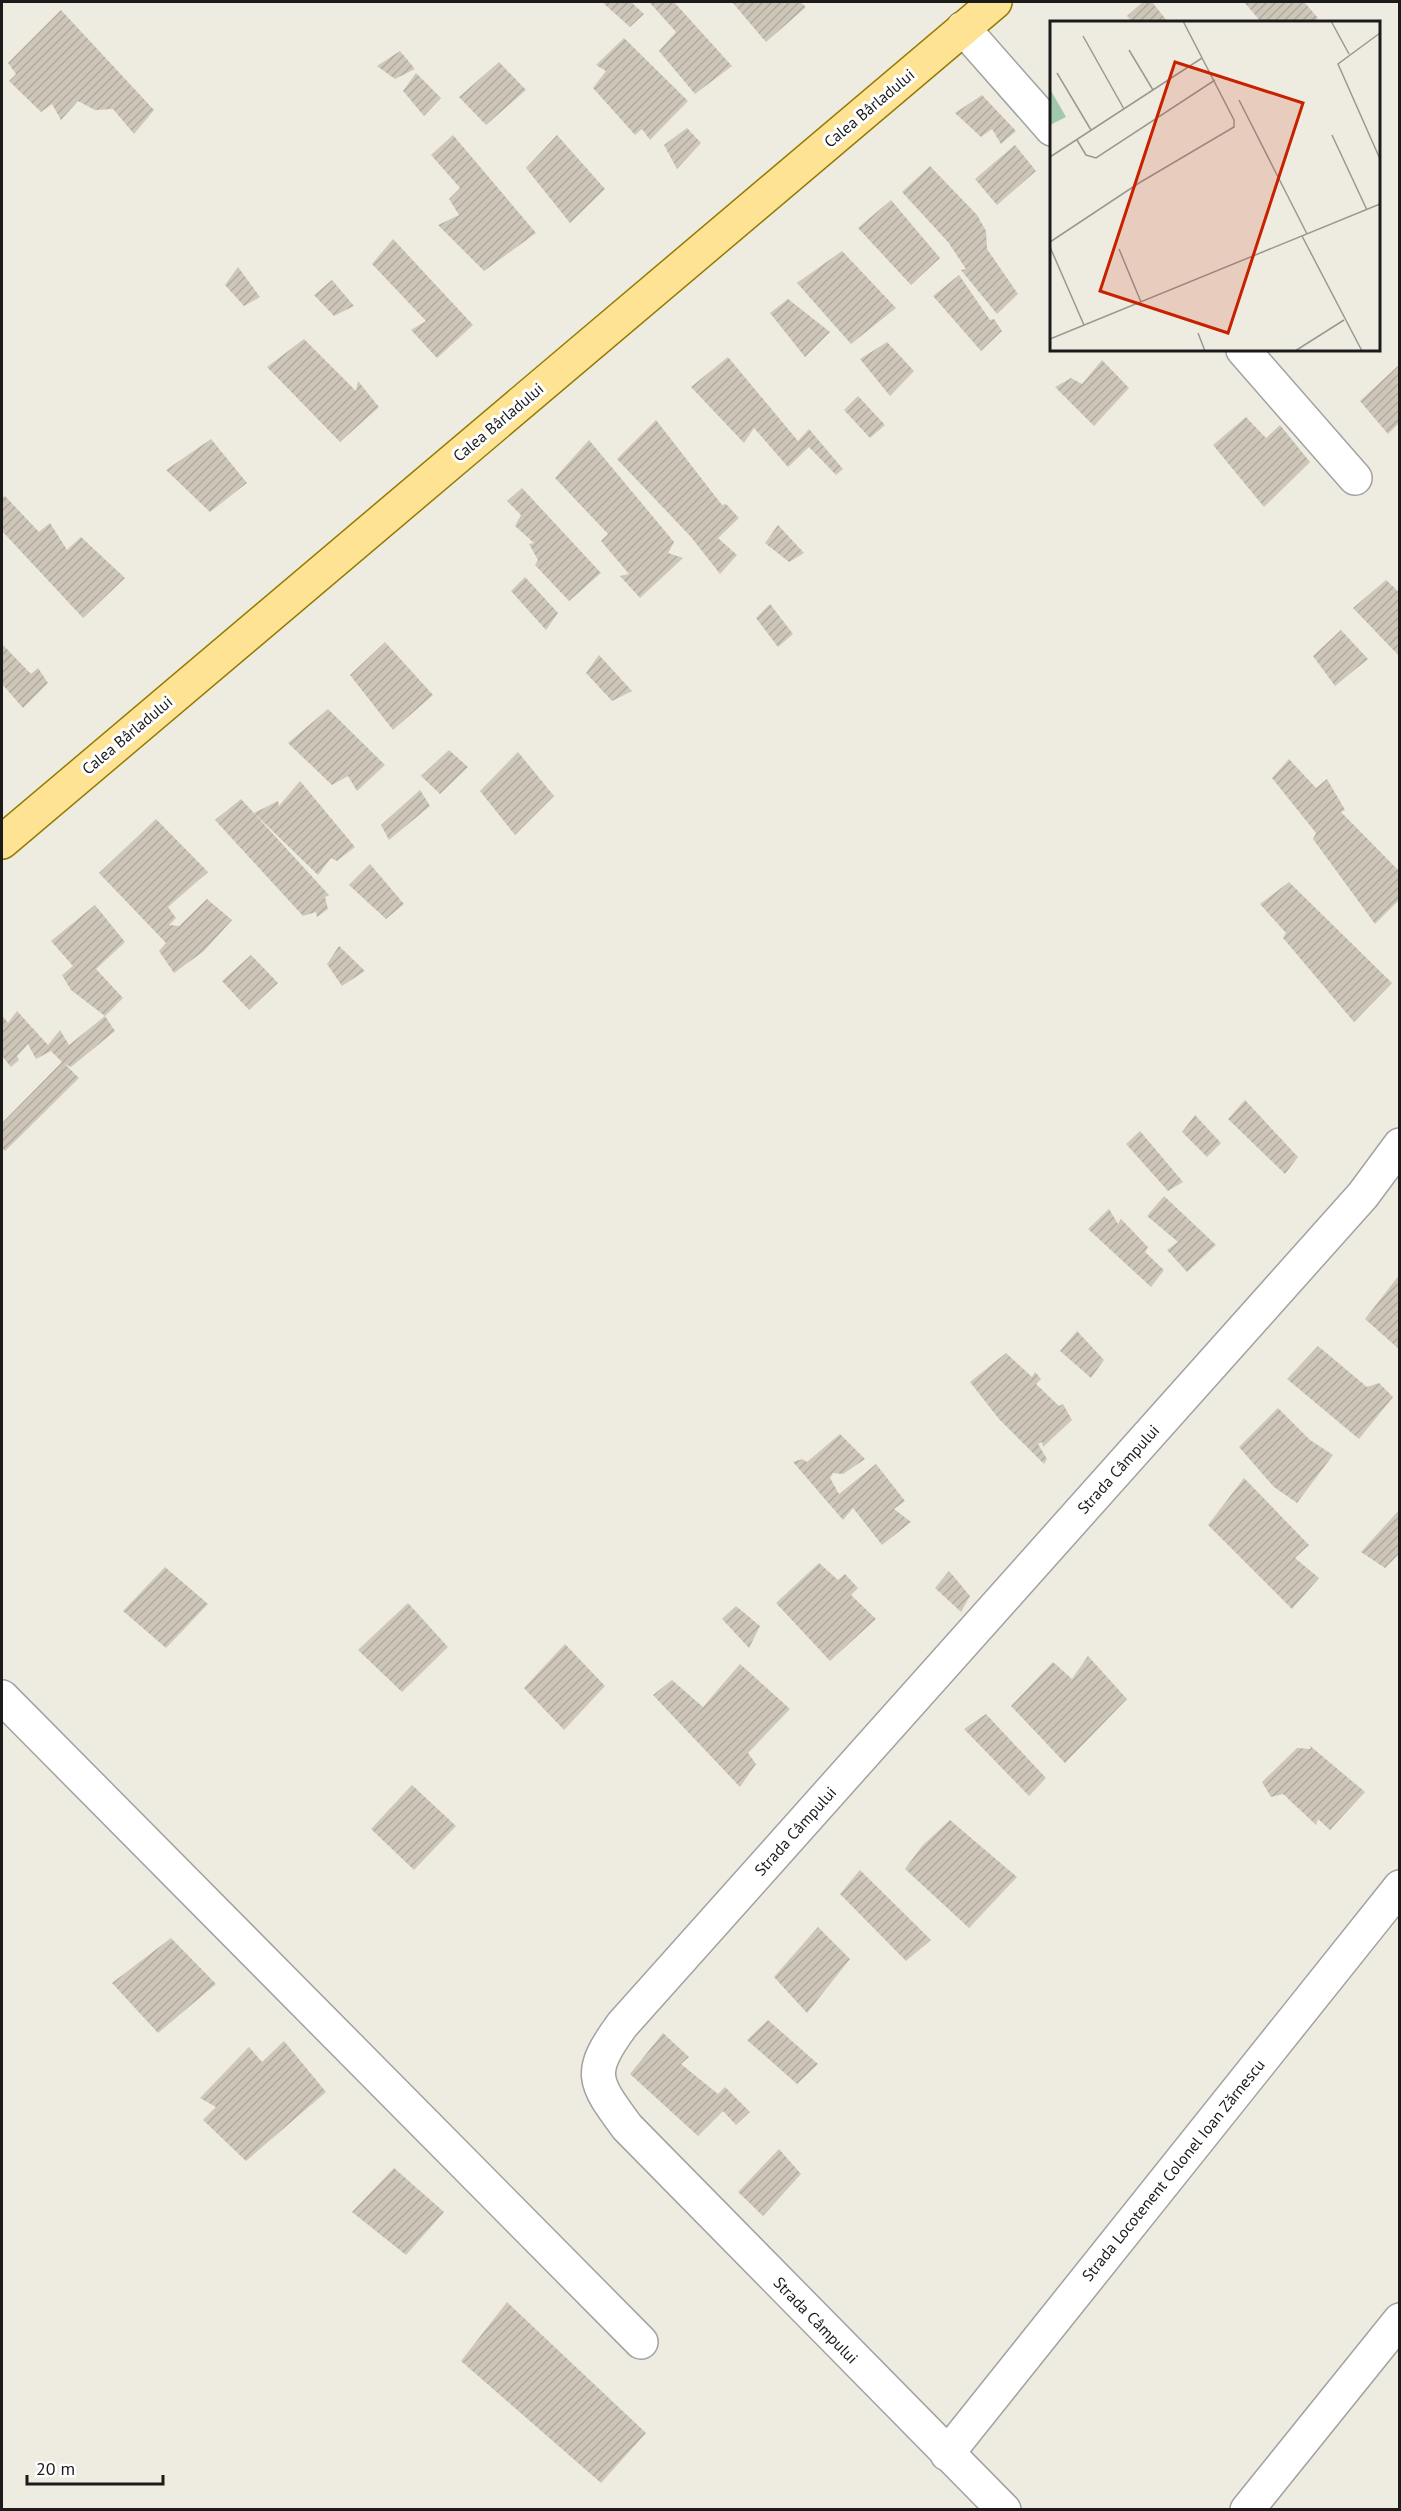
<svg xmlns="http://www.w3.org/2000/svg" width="1401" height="2511" viewBox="0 0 1401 2511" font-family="'PT Sans',sans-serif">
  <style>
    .building { fill: url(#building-hatch) }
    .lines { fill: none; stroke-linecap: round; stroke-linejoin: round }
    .street-casing { stroke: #a2a2a2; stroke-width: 36 }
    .primary-casing { stroke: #937b00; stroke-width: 36 }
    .street { stroke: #fff; stroke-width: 33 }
    .primary { stroke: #ffe394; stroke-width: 33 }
    .labels { text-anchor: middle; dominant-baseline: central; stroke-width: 6; stroke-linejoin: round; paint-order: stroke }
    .street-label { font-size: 16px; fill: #1b1b1b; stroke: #fff }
    .inset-road { fill: none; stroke: #9a9891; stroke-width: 1.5 }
    .view { fill: #c72100; fill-opacity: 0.15; stroke: #c72100; stroke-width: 3 }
    .inset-edge { fill: none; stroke: #1b1b1b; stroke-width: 3 }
  </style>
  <defs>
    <pattern id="building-hatch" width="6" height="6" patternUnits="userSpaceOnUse" patternTransform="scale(1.5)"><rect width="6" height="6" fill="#cec6b9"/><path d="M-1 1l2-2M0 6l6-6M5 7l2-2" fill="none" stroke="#b0aa9e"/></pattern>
  </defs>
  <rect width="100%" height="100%" fill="#eeece0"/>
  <path class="building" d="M 602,2 L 631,2 L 644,14 L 630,27 Z
    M 652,2 L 674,2 L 732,66 L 695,94 L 659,51 L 676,32 L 650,3 Z
    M 732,2 L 800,2 L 806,7 L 766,42 Z
    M 1143,2 L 1152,2 L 1168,22 L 1133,22 L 1127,16 Z
    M 1244,2 L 1304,2 L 1318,18 L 1313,22 L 1261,22 Z
    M 61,10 L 154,110 L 134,134 L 113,109 L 95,110 L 78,101 L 61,120 L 52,104 L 41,112 L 9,81 L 16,74 L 8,63 Z
    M 624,38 L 688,101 L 650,140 L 642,129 L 635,135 L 593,88 L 606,71 L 596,65 Z
    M 400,51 L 415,69 L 395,79 L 377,66 Z
    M 499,62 L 526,90 L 486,125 L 459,97 Z
    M 416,73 L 441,98 L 424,116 L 403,91 Z
    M 982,95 L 1016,131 L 1001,144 L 992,129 L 981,137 L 955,113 Z
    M 687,128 L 701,143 L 677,169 L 664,145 Z
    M 453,135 L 536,233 L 484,271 L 438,225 L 459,215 L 449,199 L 460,188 L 431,155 Z
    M 557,135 L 605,189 L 570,223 L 526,168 Z
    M 1015,145 L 1036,171 L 997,205 L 975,179 Z
    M 930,166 L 977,215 L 986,231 L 987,249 L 1018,294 L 997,314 L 961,270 L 966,269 L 948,242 L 902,192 Z
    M 891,200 L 940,258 L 911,285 L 858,228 Z
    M 393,239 L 473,325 L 437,358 L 411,330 L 426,321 L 372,264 Z
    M 842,251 L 896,308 L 851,344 L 797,283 Z
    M 238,267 L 260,297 L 244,306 L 225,285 Z
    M 959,275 L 990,320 L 994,319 L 1002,331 L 981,351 L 933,296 Z
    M 332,280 L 354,306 L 334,316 L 314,295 Z
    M 788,299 L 830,332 L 805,357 L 770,313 Z
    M 304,339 L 356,391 L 358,381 L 379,407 L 340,442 L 267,367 Z
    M 887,342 L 914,371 L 890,396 L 860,359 Z
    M 728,357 L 798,441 L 809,429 L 843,469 L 836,475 L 809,447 L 788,467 L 754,428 L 744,443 L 691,387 Z
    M 1102,360 L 1129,388 L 1094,426 L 1055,387 L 1071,378 L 1082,384 Z
    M 1400,364 L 1400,422 L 1388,434 L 1360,401 Z
    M 858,396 L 885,425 L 870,438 L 844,410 Z
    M 1246,417 L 1266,438 L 1280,425 L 1310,462 L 1264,507 L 1213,445 Z
    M 656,420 L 722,505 L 726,504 L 739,518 L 718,538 L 737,555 L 720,574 L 691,537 L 617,459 Z
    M 211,439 L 247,483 L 210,512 L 166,470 Z
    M 589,440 L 674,542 L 668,553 L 683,558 L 640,598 L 620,576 L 629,574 L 601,541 L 608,534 L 555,478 Z
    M 522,488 L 601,573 L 569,601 L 535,565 L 538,560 L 529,544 L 534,543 L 515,526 L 521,515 L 507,501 Z
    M 5,496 L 39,532 L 50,523 L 67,550 L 81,537 L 125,578 L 83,618 L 2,531 L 2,498 Z
    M 778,525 L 804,553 L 789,562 L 765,543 Z
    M 525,577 L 558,613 L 546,630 L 511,591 Z
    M 1386,580 L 1400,593 L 1400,657 L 1353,608 Z
    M 770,604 L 793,634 L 778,647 L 756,618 Z
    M 1341,630 L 1368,659 L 1335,686 L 1313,656 Z
    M 385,642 L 433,695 L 393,730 L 350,675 Z
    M 2,644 L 31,674 L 38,668 L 48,683 L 23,708 L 2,684 Z
    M 599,655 L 632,691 L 612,701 L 586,673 Z
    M 328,709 L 385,765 L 357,791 L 348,776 L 332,785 L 288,743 Z
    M 449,750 L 468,767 L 440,794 L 421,776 Z
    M 518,752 L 554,796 L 515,835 L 480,791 Z
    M 1289,759 L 1316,788 L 1327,779 L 1345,810 L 1341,812 L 1400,872 L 1400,899 L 1375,924 L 1313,839 L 1316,833 L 1272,778 Z
    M 300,781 L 355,847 L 337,861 L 331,858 L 318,875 L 254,813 L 278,801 L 279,806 Z
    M 420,790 L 430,806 L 389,840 L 381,825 Z
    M 241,799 L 329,895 L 325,897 L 328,909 L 317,917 L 316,912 L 303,916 L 215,820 Z
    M 156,819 L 208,872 L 168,907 L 176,918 L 169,925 L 179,926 L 207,899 L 232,920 L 204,951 L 174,973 L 159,951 L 166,943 L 99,873 Z
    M 370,864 L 404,904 L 386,919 L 349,885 Z
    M 1289,882 L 1392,983 L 1354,1022 L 1283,938 L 1286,933 L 1260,904 Z
    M 95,905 L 125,942 L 96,969 L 123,998 L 105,1016 L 115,1031 L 71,1067 L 65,1064 L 79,1078 L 5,1151 L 2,1148 L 2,1123 L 62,1062 L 51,1051 L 36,1059 L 28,1044 L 17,1056 L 19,1060 L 11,1067 L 2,1056 L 2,1015 L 8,1023 L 17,1011 L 48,1045 L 60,1030 L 69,1045 L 105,1016 L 71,990 L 62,975 L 73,966 L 51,941 Z
    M 339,946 L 365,971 L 342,986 L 327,964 Z
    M 251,955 L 278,983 L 249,1010 L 222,981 Z
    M 1245,1100 L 1298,1157 L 1285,1174 L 1228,1119 Z
    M 1195,1115 L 1221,1143 L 1207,1157 L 1182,1132 Z
    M 1140,1131 L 1183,1182 L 1168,1191 L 1126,1144 Z
    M 1164,1196 L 1216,1245 L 1187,1272 L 1167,1250 L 1178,1242 L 1147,1216 Z
    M 1109,1209 L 1118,1224 L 1121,1219 L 1148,1247 L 1145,1252 L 1164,1270 L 1151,1287 L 1088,1229 Z
    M 1400,1274 L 1400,1350 L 1365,1319 Z
    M 1077,1331 L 1104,1360 L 1091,1378 L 1060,1351 Z
    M 1318,1346 L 1367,1387 L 1379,1383 L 1393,1397 L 1359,1439 L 1287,1379 Z
    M 1006,1353 L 1032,1377 L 1035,1372 L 1041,1379 L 1036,1384 L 1059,1406 L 1063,1404 L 1072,1420 L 1043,1447 L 1042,1442 L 1038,1444 L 1047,1459 L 1044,1464 L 999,1419 L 970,1382 Z
    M 1278,1408 L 1310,1440 L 1333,1455 L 1297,1503 L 1274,1487 L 1239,1447 Z
    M 840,1434 L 865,1459 L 843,1474 L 833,1473 L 830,1478 L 839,1494 L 876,1464 L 905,1501 L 894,1509 L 911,1522 L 882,1545 L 853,1508 L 843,1520 L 793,1462 L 802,1459 L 807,1462 Z
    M 1244,1478 L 1309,1545 L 1295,1558 L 1319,1578 L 1292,1609 L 1208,1525 Z
    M 1400,1509 L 1400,1553 L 1385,1568 L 1361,1552 Z
    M 819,1563 L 838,1580 L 845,1574 L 858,1588 L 851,1595 L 876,1619 L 830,1661 L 776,1603 Z
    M 165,1567 L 208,1604 L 166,1648 L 123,1611 Z
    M 949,1571 L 970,1596 L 961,1612 L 935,1588 Z
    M 408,1603 L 448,1647 L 402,1692 L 358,1650 Z
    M 736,1606 L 760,1626 L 749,1648 L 722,1619 Z
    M 565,1644 L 605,1686 L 564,1730 L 524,1688 Z
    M 1088,1656 L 1127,1699 L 1065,1763 L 1011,1706 L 1053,1662 L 1072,1679 Z
    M 740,1664 L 790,1709 L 748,1753 L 756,1764 L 740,1787 L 653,1695 L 672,1680 L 703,1707 Z
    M 986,1714 L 1046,1778 L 1029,1796 L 964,1729 Z
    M 1309,1745 L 1365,1792 L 1330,1830 L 1318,1819 L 1316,1825 L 1283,1794 L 1271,1797 L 1262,1782 L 1297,1748 L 1311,1749 Z
    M 412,1785 L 456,1826 L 414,1870 L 371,1829 Z
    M 950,1820 L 1017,1877 L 969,1928 L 905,1869 L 922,1846 Z
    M 860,1870 L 931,1940 L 906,1961 L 840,1894 Z
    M 818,1927 L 850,1959 L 807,2013 L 774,1977 Z
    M 171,1938 L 216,1984 L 158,2033 L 112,1983 Z
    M 768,2020 L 818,2064 L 797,2084 L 747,2040 Z
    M 663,2033 L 689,2057 L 681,2064 L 718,2094 L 725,2087 L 750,2112 L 736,2125 L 723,2111 L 698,2136 L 630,2074 Z
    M 284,2041 L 326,2092 L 246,2161 L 203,2120 L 216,2107 L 200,2098 L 249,2047 L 262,2062 Z
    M 779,2149 L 801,2174 L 763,2216 L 738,2192 Z
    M 394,2168 L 444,2212 L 406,2255 L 352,2212 Z
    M 507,2302 L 646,2433 L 601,2483 L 461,2361 Z"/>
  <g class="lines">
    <defs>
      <path id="street" d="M 963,28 L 1052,129
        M 1243,350 L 1355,478
        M 2,1697 L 641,2342
        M 947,2454 L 1400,1887
        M 1004,2510 L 627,2127 C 593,2081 587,2073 622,2025 L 1363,1195 L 1400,1145
        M 1247,2510 L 1400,2320"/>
      <path id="primary" d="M 2,842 L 995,2"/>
    </defs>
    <use href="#street" class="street-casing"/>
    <use href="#primary" class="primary-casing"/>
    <use href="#street" class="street"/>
    <use href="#primary" class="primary"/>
  </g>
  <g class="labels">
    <g class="street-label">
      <text transform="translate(869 108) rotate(-40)">Calea Bârladului</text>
      <text transform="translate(498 422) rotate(-40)">Calea Bârladului</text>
      <text transform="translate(127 735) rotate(-40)">Calea Bârladului</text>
      <text transform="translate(1118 1469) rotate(-48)">Strada Câmpului</text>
      <text transform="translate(795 1831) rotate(-48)">Strada Câmpului</text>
      <text transform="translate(1173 2170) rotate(-51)">Strada Locotenent Colonel Ioan Zărnescu</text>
      <text transform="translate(816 2320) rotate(46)">Strada Câmpului</text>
    </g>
  </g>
  <g transform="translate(1050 21)">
    <rect width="330" height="330" fill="#eeece0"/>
    <path d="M 0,68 L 16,96 L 0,104 Z" fill="#a0c8ad"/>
    <path class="inset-road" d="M 281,0 L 299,33M 330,12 L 288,43 L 330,138M 33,15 L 74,88M 79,29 L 103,69M 7,52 L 41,109M 189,79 L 257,213M 282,114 L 317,189M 27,119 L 36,134 L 46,137 L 165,59M 0,136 L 152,37M 252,215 L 312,330M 0,221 L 89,162 L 184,106 L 184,99 L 133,0M 0,226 L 34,304M 69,228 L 91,281M 148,312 L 155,330M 0,318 L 330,183M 245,330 L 294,299"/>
    <path class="view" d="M 125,41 L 253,82 L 178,312 L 50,270 Z"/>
    <rect width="330" height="330" class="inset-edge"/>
  </g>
  <rect width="1401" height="2511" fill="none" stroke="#1b1b1b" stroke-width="6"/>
  <path d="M27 2475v9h136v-9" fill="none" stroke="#1b1b1b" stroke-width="3"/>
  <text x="36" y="2475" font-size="18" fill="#1b1b1b" stroke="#ffffff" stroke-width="4.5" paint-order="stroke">20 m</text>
</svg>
